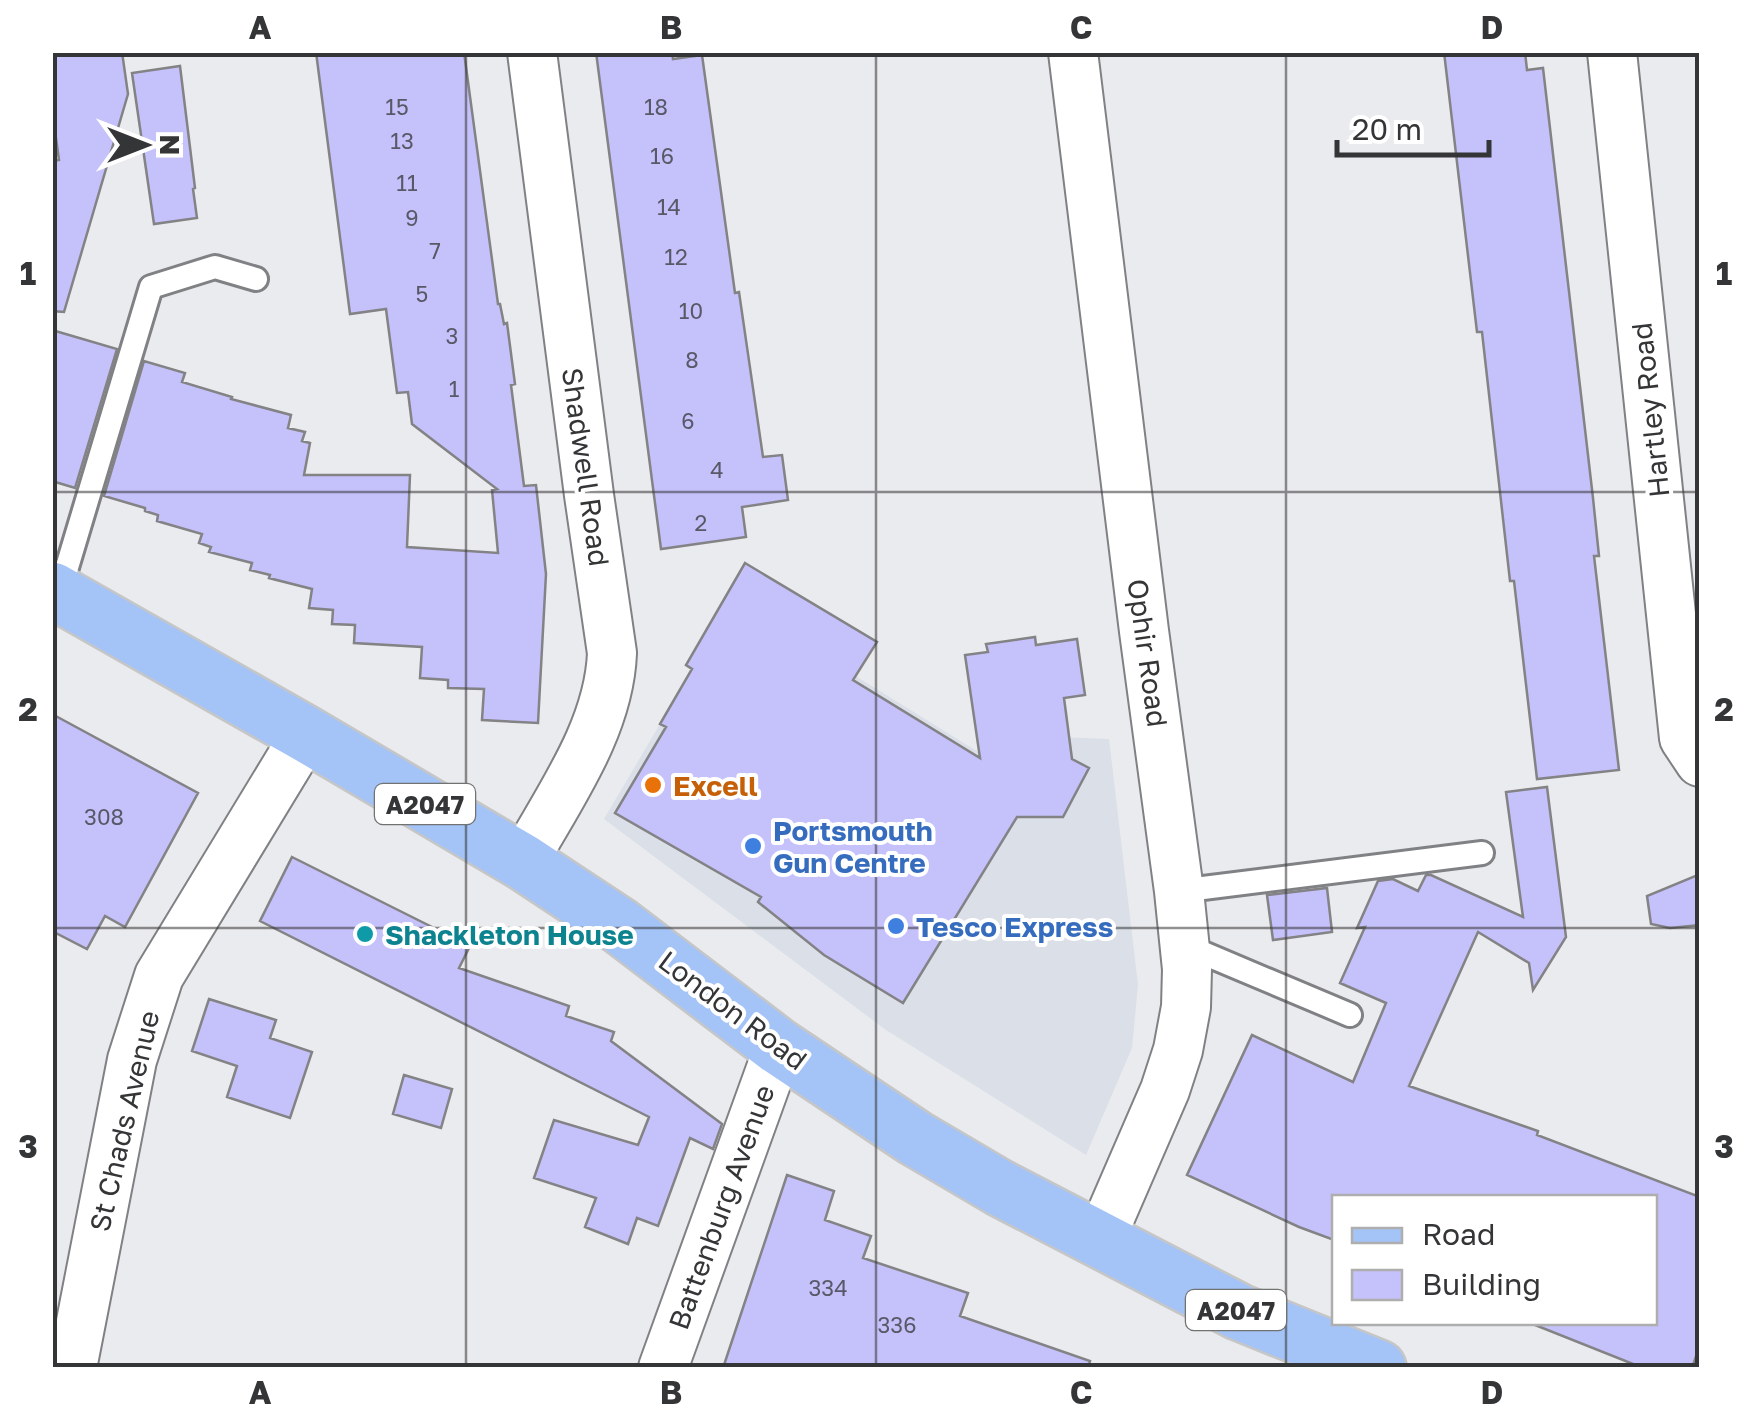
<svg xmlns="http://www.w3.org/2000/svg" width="1752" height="1420" viewBox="0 0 1752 1420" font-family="'Golos Text',sans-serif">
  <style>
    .built { fill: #dadfe8 }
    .building { fill: #c5c1fb; stroke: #838285; stroke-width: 2.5 }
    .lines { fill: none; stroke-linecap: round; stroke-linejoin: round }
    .lane-casing { stroke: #808184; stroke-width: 28 }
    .street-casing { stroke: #808184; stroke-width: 52 }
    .primary-casing { stroke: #c6c6c7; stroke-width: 60 }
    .lane { stroke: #fff; stroke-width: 22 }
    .street { stroke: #fff; stroke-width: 48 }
    .primary { stroke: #a4c4f7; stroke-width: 55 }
    .grid { fill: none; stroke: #343536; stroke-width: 2.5; stroke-opacity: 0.55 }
    .food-dot { fill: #e8710a; stroke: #fff; stroke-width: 4 }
    .shop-dot { fill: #3f7fe0; stroke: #fff; stroke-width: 4 }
    .culture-dot { fill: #0f9aa8; stroke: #fff; stroke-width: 4 }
    .labels { text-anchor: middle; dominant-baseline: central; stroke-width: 8; stroke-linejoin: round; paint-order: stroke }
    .number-label { font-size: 22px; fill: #585867 }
    .shield { fill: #fff; stroke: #717272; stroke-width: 2.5 }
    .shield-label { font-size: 25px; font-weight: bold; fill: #343536 }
    .street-label { font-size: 28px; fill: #343536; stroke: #fff }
    .food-label { font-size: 28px; font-weight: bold; fill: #c56008; stroke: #fff; text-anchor: start }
    .shop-label { font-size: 28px; font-weight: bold; fill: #366cbe; stroke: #fff; text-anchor: start }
    .culture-label { font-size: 28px; font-weight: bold; fill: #0d838f; stroke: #fff; text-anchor: start }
    .neatline { fill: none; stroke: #343536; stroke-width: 4 }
    .grid-label { font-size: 32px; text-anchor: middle; font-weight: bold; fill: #343536 }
  </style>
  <rect width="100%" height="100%" fill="#eaebee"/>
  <path class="built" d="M 828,659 L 1030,784 L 1058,737 L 1109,739 L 1138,985 L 1132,1048 L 1086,1155 L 886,1030 L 604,819 L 660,724 L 708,752 Z"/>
  <path class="building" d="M 52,52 L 122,52 L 128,94 L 64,312 L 52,311 L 52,161 L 59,160 L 52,110 Z
    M 316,52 L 464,52 L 498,304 L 500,304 L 504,324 L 507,323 L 515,384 L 511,385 L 524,486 L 536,485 L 546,574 L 538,723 L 482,720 L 484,689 L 448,688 L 448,680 L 420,678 L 422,647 L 354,643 L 355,625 L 332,624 L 333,610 L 309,608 L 312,589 L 269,578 L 270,575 L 250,570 L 252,563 L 209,552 L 211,547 L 199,543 L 202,534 L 157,521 L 158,515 L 145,511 L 145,508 L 104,496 L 144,361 L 185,373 L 182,382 L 232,397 L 231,399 L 291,415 L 288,428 L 305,432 L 302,441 L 310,443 L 304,475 L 410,475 L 407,547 L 498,553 L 492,490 L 497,489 L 412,424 L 408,392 L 397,393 L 386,309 L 350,314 Z
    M 596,52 L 672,52 L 673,59 L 702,55 L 735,293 L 739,292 L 763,457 L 782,455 L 788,500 L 742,507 L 746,537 L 661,549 Z
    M 1444,52 L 1525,52 L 1527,70 L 1543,68 L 1593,498 L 1599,556 L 1594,556 L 1619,770 L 1537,779 L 1514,581 L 1510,581 L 1482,332 L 1477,332 Z
    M 180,66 L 195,188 L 193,189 L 197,218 L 154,224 L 132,73 Z
    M 52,330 L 117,349 L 75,488 L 52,481 Z
    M 745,563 L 877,642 L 853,680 L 980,758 L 965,655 L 988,652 L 986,644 L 1035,637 L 1036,645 L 1077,639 L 1085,695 L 1064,698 L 1072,759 L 1089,768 L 1063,817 L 1017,817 L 903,1003 L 824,955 L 758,902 L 761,897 L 615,813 L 666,727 L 660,724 L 692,669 L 686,665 Z
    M 52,714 L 198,793 L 125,927 L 105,916 L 87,949 L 52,931 Z
    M 1547,787 L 1566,937 L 1533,990 L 1529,963 L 1478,932 L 1409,1086 L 1538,1131 L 1537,1135 L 1700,1197 L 1700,1345 L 1692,1368 L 1643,1368 L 1535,1325 L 1536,1322 L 1654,1322 L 1654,1198 L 1334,1198 L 1334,1240 L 1299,1227 L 1187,1175 L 1252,1035 L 1353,1082 L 1386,1003 L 1340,983 L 1365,927 L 1357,928 L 1378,881 L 1393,879 L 1418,891 L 1426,875 L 1431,875 L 1523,917 L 1506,792 Z
    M 292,857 L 470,946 L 459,968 L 569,1006 L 566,1016 L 614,1032 L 611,1041 L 722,1124 L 713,1149 L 690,1138 L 658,1226 L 637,1218 L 628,1244 L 585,1227 L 596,1198 L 534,1178 L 554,1120 L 638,1145 L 649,1117 L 260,921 Z
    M 1700,874 L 1700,925 L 1670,928 L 1651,924 L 1647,896 Z
    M 1327,888 L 1332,932 L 1273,940 L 1267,895 Z
    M 209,999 L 276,1020 L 270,1038 L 312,1052 L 290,1118 L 227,1097 L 237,1066 L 192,1051 Z
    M 404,1075 L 452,1089 L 441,1128 L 393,1114 Z
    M 787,1175 L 834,1191 L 825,1220 L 871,1236 L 863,1258 L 968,1293 L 960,1316 L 1090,1361 L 1088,1368 L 723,1368 Z"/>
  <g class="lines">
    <defs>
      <path id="lane" d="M 59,594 L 151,287 L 215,267 L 256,279
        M 1179,891 L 1482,853
        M 1184,945 L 1350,1015"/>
      <path id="street" d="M 1073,52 L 1144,631 L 1179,891 L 1187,969 L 1186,1007 L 1178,1050 L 1165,1090 L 1100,1240
        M 1612,52 L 1684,738 L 1700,762
        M 523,862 C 559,797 609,729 612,653 L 589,495 L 532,52
        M 72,1368 L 132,1060 L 159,976 L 306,734
        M 663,1368 L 779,1047"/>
      <path id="primary" d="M 52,590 L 306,734 L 523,862 L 620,926 L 779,1047 L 915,1138 L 1000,1188 L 1239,1312 L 1378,1368"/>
    </defs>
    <use href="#lane" class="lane-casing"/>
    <use href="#street" class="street-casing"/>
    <use href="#primary" class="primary-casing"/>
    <use href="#lane" class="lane"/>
    <use href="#street" class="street"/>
    <use href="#primary" class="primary"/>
  </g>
  <path class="grid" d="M 466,52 L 466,1368M 876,52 L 876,1368M 1286,52 L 1286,1368M 52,492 L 1700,492M 52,928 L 1700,928"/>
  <circle class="food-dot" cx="653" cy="785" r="10"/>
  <g class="shop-dot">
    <circle cx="753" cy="846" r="10"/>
    <circle cx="896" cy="926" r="10"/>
  </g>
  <circle class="culture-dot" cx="365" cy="934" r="10"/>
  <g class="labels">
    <g class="number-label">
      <text x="397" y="106">15</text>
      <text x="656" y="106">18</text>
      <text x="402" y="140">13</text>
      <text x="662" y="155">16</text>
      <text x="407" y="182">11</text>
      <text x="669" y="206">14</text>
      <text x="412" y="217">9</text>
      <text x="435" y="250">7</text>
      <text x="676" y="256">12</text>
      <text x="422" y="293">5</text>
      <text x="691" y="310">10</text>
      <text x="452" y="335">3</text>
      <text x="692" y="359">8</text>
      <text x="454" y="388">1</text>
      <text x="688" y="420">6</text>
      <text x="717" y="469">4</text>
      <text x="701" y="522">2</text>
      <text x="104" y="816">308</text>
      <text x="828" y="1287">334</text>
      <text x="897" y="1324">336</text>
    </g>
    <g class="shield">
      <rect x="375" y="784" width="100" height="40" rx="8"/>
      <rect x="1186" y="1290" width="100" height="40" rx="8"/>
    </g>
    <g class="shield-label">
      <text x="425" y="804">A2047</text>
      <text x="1236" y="1310">A2047</text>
    </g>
    <g class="street-label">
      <text transform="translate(1650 410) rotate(-96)">Hartley Road</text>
      <text transform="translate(586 467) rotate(82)">Shadwell Road</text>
      <text transform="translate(1148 653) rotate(82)">Ophir Road</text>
      <text transform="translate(733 1010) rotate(37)">London Road</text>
      <text transform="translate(124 1121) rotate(-77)">St Chads Avenue</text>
      <text transform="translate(721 1207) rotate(-70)">Battenburg Avenue</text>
    </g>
    <g class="food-label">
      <text x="673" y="785">Excell</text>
    </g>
    <g class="shop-label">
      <text x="773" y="830">Portsmouth<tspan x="773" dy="32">Gun Centre</tspan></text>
      <text x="916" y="926">Tesco Express</text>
    </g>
    <g class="culture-label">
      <text x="385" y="934">Shackleton House</text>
    </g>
  </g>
  <rect width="1752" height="1420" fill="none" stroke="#ffffff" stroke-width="110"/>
  <rect x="1332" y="1195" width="325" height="130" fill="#ffffff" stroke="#aeaeaf" stroke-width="2.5"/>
  <rect x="1352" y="1228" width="50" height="15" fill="#a4c4f7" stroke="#aeaeaf" stroke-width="2.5"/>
  <text x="1422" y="1245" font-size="30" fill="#343536">Road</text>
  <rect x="1352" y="1270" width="50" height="30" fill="#c5c1fb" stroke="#aeaeaf" stroke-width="2.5"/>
  <text x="1422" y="1295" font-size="30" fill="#343536">Building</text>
  <g transform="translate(145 145) rotate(90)" stroke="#ffffff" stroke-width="8" paint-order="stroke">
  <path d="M0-8L18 38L0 25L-18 38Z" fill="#343536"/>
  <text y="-15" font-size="28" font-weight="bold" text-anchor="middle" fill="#343536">N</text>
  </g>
  <path d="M1337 140v15h152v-15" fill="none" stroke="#343536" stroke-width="5"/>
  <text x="1352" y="140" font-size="30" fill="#343536" stroke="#ffffff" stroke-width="8" paint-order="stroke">20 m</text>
  <rect x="55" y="55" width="1642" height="1310" class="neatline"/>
  <g class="grid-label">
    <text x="260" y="39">A</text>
    <text x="671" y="39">B</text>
    <text x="1081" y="39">C</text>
    <text x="1492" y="39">D</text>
    <text x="28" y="285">1</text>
    <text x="1724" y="285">1</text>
    <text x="28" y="721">2</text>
    <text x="1724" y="721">2</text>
    <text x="28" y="1158">3</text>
    <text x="1724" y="1158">3</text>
    <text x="260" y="1404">A</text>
    <text x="671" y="1404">B</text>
    <text x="1081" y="1404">C</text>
    <text x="1492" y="1404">D</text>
  </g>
</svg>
